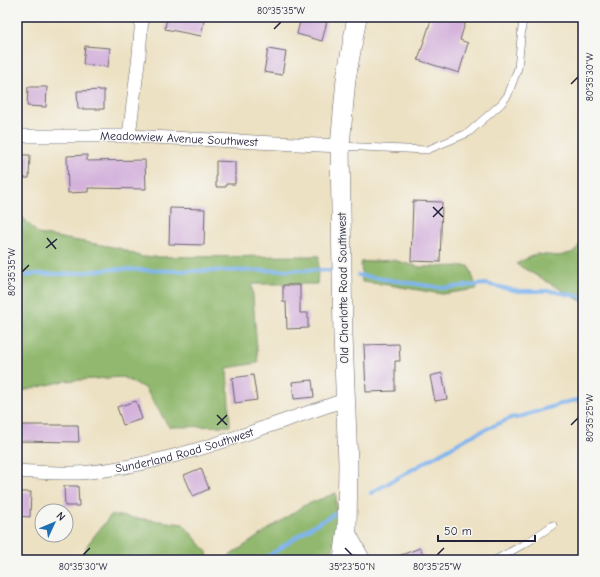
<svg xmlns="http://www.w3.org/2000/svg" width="600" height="577" viewBox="0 0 600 577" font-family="'Comic Neue',sans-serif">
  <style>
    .forest { fill: #91b86e; stroke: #5a6d54 }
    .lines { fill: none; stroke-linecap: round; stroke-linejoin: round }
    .stream { stroke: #80b5ee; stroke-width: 4 }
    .building { fill: #d4b2dc }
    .lane-casing { stroke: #69656b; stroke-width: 8 }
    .street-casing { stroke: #69656b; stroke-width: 14 }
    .secondary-casing { stroke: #69656b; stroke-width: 20 }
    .lane { stroke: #fff; stroke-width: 7 }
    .street { stroke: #fff; stroke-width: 13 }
    .secondary { stroke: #fff; stroke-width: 19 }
    .ticks { fill: none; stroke: #22223b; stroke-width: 1.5 }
    .labels { text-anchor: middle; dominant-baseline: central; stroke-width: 3.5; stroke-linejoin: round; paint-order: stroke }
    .street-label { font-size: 12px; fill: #22223b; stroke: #f6f6f2 }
    .neatline { fill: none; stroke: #22223b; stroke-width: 1.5 }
    .ticks-label { font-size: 10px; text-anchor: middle; fill: #22223b }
  </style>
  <rect width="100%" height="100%" fill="#f6f6f2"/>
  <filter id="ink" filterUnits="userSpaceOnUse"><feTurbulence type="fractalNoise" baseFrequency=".025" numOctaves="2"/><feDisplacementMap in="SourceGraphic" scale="8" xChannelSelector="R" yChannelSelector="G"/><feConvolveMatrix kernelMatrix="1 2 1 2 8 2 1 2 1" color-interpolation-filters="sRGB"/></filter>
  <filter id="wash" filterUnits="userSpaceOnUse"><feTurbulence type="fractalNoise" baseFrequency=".012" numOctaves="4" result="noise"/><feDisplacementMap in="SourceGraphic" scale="16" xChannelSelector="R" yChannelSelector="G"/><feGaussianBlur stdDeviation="0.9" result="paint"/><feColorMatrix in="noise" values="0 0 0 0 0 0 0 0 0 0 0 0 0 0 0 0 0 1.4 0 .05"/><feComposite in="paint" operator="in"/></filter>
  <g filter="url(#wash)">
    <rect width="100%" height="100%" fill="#ede1c3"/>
    <path class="forest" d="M 17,211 L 38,234 L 119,248 L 142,257 L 319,256 L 317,284 L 252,284 L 258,363 L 227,368 L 230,426 L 169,427 L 145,388 L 122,377 L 65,381 L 17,392 Z
      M 583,240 L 583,302 L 516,264 L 536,254 L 559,256 L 574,252 Z
      M 393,260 L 420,267 L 469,266 L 477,289 L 442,294 L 389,285 L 362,282 L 361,262 Z
      M 336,493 L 336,536 L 330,560 L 225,560 L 232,554 L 303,506 Z
      M 111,515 L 183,524 L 207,552 L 208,560 L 81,560 L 88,544 Z"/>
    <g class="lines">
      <path class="stream" d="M 358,275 L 442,288 L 486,284 L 518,291 L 551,291 L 583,297
        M 17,277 L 34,274 L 70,274 L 112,269 L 175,271 L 326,270 L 332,271
        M 371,493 L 469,437 L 513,417 L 516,418 L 567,402 L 583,399
        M 263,560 L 311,527 L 336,513"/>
    </g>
    <g id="blocks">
      <path class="building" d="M 167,17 L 184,17 L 204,21 L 201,36 L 165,29 Z
        M 301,17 L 328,17 L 322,41 L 297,34 Z
        M 432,17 L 456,17 L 466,20 L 460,40 L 468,43 L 459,73 L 418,60 Z
        M 85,46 L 110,48 L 108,67 L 83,64 Z
        M 268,49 L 286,52 L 282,75 L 264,72 Z
        M 28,87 L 47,87 L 46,107 L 27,106 Z
        M 104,90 L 104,109 L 78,109 L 77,91 Z
        M 17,155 L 30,155 L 29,178 L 17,178 Z
        M 87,155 L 87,161 L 145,160 L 146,189 L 88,188 L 88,192 L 68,193 L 67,156 Z
        M 216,161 L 235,162 L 235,184 L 226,184 L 226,187 L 216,187 Z
        M 413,201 L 442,202 L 440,262 L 411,261 Z
        M 170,208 L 205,209 L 204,245 L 169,244 Z
        M 283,285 L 300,285 L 300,313 L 308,313 L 308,328 L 287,329 L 286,302 L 283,302 Z
        M 399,344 L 400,361 L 395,361 L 395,391 L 366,392 L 364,345 Z
        M 442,373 L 447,399 L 435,401 L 430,376 Z
        M 253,375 L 257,400 L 235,403 L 232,378 Z
        M 312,380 L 314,397 L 294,399 L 292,382 Z
        M 136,401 L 142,419 L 123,425 L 117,407 Z
        M 17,425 L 78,425 L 79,442 L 17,441 Z
        M 201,468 L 209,489 L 193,496 L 184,475 Z
        M 64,486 L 78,486 L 79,506 L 65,506 Z
        M 17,492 L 31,492 L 30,517 L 17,516 Z
        M 420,548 L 425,560 L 390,560 L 390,559 Z"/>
    </g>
  </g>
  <g filter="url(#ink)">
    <use href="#blocks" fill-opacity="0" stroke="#69656b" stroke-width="1"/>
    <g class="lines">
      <defs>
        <path id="lane" d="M 340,146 L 427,150 L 468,133 L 501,104 L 508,95 L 518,68 L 523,17
          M 495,560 L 528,542 L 553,525"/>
        <g id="street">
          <path id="s1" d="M 17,136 L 129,136 L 340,146"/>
          <path d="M 129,136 L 139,55 L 142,17"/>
          <path id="s2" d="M 17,471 C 41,472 66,475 90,472 C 176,463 263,427 345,400"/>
          <path d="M 347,528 L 364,560"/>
        </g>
        <path id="secondary" d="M 343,560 L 347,528 L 348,464 L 343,336 L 340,146 L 346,79 L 357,17"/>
      </defs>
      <use href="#lane" class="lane-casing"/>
      <use href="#street" class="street-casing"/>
      <use href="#secondary" class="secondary-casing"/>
      <use href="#lane" class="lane"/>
      <use href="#street" class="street"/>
      <use href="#secondary" class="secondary"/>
    </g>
  </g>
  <path class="ticks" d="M 274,29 L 281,22M 571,84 L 578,77M 433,207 L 443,217M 433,217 L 443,207M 47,238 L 56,249M 46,248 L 57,239M 22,272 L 29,265M 217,415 L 227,425M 217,425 L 227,415M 571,425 L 578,418M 345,548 L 352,555M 83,555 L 90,548M 437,555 L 444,548"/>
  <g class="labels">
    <g class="street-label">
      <text stroke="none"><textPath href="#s1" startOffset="162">Meadowview Avenue Southwest</textPath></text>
      <text transform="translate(343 288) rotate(-91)">Old Charlotte Road Southwest</text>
      <text stroke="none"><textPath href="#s2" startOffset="170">Sunderland Road Southwest</textPath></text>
    </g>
  </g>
  <rect width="600" height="577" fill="none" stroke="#f6f6f2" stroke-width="44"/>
  <g transform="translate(54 523) rotate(46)"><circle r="19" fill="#f6f6f2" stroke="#a1a1a9"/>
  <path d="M0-3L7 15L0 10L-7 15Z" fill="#1f6fb2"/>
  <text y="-6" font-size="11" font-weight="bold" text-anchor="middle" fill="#22223b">N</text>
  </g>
  <path d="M438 535v6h97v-6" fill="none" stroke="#22223b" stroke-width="2"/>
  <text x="444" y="535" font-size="12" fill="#22223b" stroke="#f6f6f2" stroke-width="3" paint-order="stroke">50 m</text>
  <rect x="22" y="22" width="556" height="533" class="neatline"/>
  <g class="ticks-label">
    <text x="281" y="14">80°35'35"W</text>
    <text transform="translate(589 77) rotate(-90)" y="4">80°35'30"W</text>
    <text transform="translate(11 272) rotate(-90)" y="4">80°35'35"W</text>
    <text transform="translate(589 418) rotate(-90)" y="4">80°35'25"W</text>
    <text x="83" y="570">80°35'30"W</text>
    <text x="352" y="570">35°23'50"N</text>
    <text x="437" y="570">80°35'25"W</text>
  </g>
</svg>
